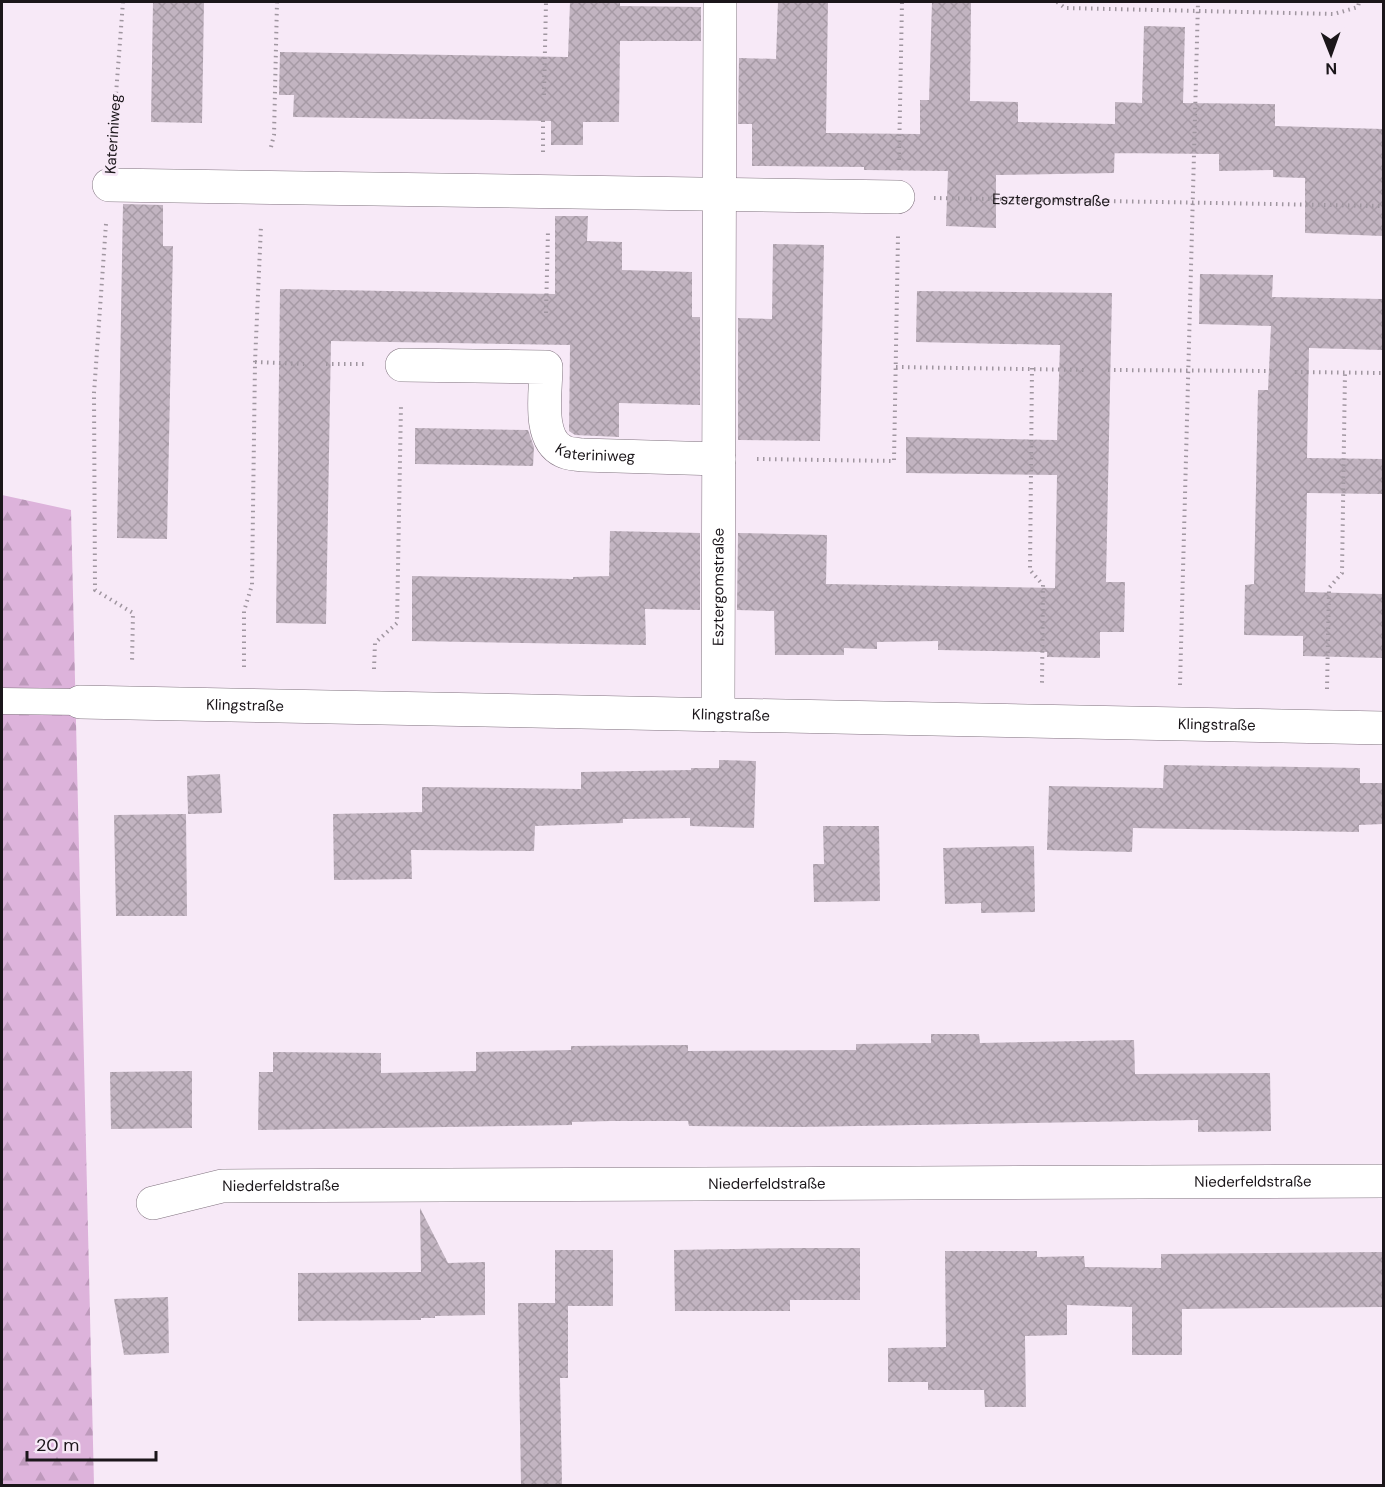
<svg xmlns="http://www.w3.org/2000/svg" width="1385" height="1487" viewBox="0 0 1385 1487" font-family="'DM Sans',sans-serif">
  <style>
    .forest { fill: url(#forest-firs) }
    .building { fill: url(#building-cross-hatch) }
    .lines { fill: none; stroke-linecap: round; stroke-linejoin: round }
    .service-casing { stroke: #80737f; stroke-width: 27 }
    .minor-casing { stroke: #80737f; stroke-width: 34 }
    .path { stroke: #a096a0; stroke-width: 4; stroke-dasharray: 1.5 4.5; stroke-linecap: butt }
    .service { stroke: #fff; stroke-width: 26 }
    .minor { stroke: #fff; stroke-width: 33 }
    .labels { text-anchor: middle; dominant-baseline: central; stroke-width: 6; stroke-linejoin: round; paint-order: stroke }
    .street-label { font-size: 15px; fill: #1b161a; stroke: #f7e9f7 }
  </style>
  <defs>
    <pattern id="forest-firs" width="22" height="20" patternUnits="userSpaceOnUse" patternTransform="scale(1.5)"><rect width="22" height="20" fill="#ddb3db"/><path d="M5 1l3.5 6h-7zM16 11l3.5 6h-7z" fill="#bd99bb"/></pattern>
    <pattern id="building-cross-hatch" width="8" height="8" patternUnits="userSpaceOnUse" patternTransform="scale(1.5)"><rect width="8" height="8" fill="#c2b4c1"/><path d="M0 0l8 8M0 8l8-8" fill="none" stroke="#a69aa5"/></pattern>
  </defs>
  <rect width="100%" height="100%" fill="#f7e9f7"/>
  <path class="forest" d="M 2,495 L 71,510 L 94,1485 L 2,1486 Z"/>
  <path class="building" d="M 153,2 L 204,2 L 202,123 L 151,122 Z
    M 570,2 L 620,2 L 620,6 L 701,7 L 701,41 L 620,41 L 619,122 L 583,122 L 583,145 L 551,145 L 551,121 L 293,117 L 294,95 L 279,95 L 280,52 L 568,57 Z
    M 778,2 L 828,2 L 826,133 L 920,134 L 920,100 L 929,100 L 932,2 L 971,2 L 970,101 L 1018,102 L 1018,122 L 1115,124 L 1115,102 L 1142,103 L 1144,26 L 1185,27 L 1183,103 L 1275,104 L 1275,126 L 1383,129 L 1383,236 L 1305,233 L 1305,178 L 1273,177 L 1273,170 L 1219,171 L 1219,154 L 1114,153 L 1115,137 L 1114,173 L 996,175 L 996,228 L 946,226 L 948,171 L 864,170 L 864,167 L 752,166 L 752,124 L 738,124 L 739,58 L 776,59 Z
    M 123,204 L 163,205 L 163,246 L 173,246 L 167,539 L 117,538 Z
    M 555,216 L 588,216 L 587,241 L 622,242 L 622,270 L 692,272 L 692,317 L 700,317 L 700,405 L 619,403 L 619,437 L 575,435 L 569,431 L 570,345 L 331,341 L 326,624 L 276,623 L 280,289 L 555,294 Z
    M 773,244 L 824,245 L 820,441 L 738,440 L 738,318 L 772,319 Z
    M 1200,274 L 1273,275 L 1272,297 L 1383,299 L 1383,350 L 1309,348 L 1307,458 L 1383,459 L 1383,494 L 1307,493 L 1305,592 L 1383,594 L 1383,658 L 1303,656 L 1303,636 L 1244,635 L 1245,585 L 1254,584 L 1258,390 L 1268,390 L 1271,326 L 1199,324 Z
    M 917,291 L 1112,293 L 1106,582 L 1125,582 L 1124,632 L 1100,632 L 1100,658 L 1047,657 L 1047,652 L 938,650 L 938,641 L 877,642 L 877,649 L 844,648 L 844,655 L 775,655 L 774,611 L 737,610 L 738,533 L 827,535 L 826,584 L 1055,588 L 1057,475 L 906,473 L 906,437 L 1057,440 L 1060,345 L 916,342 Z
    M 415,428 L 528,430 L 534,447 L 533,466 L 415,464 Z
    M 610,531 L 700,533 L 700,610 L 645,609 L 646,645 L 412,641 L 412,576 L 573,579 L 573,577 L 609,576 Z
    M 719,760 L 756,761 L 754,828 L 690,826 L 690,818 L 623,819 L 623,823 L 535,826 L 534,851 L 411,850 L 412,879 L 334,880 L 333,814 L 422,812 L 422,787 L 581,789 L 581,772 L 691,770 L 691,768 L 719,768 Z
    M 1164,765 L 1360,768 L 1360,783 L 1383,783 L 1383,824 L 1359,825 L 1359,832 L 1133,828 L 1132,852 L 1047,850 L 1049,786 L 1163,788 Z
    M 220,774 L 222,813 L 188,814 L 187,776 Z
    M 186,814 L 187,916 L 116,916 L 114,815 Z
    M 823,826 L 879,826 L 880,901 L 814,902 L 813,864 L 824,864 Z
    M 1034,846 L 1035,912 L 981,913 L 981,903 L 945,904 L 943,848 Z
    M 931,1034 L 979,1034 L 980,1043 L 1134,1040 L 1135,1074 L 1270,1073 L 1271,1131 L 1198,1132 L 1198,1120 L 800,1127 L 689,1126 L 688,1121 L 611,1121 L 572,1122 L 572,1125 L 258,1130 L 259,1072 L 273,1072 L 273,1052 L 381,1053 L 381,1073 L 476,1071 L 476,1052 L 571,1050 L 571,1046 L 688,1045 L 688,1051 L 856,1050 L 856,1044 L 931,1043 Z
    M 192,1071 L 192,1128 L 111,1129 L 110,1072 Z
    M 420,1208 L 448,1263 L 485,1262 L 485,1315 L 435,1316 L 435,1318 L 421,1318 L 421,1320 L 298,1321 L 298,1273 L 421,1272 Z
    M 797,1248 L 860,1248 L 860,1300 L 790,1300 L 790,1311 L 675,1311 L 674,1250 Z
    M 555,1250 L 613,1250 L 613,1306 L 568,1306 L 568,1378 L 560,1378 L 562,1485 L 521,1485 L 518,1303 L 555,1303 Z
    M 945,1251 L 1037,1251 L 1037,1257 L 1084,1256 L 1085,1267 L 1161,1268 L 1161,1254 L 1383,1252 L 1383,1307 L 1182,1309 L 1182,1355 L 1132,1355 L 1132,1307 L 1067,1305 L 1067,1335 L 1025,1336 L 1026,1407 L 985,1407 L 984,1390 L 928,1390 L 928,1382 L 888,1382 L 888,1348 L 946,1347 Z
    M 168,1297 L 169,1353 L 124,1355 L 114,1299 Z"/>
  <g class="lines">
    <defs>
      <path id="service" d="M 2,701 L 80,702"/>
      <g id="minor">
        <path d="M 109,185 L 898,197"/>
        <path id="s2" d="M 402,365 L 546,367 C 546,391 537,439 563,451 C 568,454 576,454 582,455 L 719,459"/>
        <path id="s3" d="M 80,702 L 1384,728"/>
        <path id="s4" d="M 718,715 L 720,2"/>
        <path id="s5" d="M 153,1203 L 222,1186 L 1384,1181"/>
      </g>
    </defs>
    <use href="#service" class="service-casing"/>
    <use href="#minor" class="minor-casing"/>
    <g class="path">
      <path d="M 1057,2 L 1065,8 L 1334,14 L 1358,7 L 1359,2"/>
      <path d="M 544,95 L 546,2"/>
      <path d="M 112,147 L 123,2"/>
      <path d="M 271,147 L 274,135 L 277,2"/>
      <path d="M 543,152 L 543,117"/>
      <path d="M 899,160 L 902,2"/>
      <path id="s1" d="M 934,198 L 1384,206"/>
      <path d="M 106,224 L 94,393 L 95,590 L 133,613 L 132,663"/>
      <path d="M 546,313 L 548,231"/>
      <path d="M 255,362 L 304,364"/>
      <path d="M 326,364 L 365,364"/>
      <path d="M 896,367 L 1086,370"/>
      <path d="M 1032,368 L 1030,570 L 1043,585 L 1042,684"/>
      <path d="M 1108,370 L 1273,371"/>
      <path d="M 1295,372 L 1384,373"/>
      <path d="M 757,459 L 894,461 L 898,236"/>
      <path d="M 244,667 L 244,611 L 252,585 L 255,362 L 261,226"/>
      <path d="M 374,669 L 375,643 L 397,623 L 401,405"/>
      <path d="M 1180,685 L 1198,2"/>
      <path d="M 1327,689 L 1329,588 L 1342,573 L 1345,372"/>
    </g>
    <use href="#service" class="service"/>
    <use href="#minor" class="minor"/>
  </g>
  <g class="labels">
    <g class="street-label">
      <text transform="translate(113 134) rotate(-86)">Kateriniweg</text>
      <text stroke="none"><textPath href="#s1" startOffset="117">Esztergomstraße</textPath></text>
      <text stroke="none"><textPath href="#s2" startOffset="267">Kateriniweg</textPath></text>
      <text stroke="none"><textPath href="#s4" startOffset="128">Esztergomstraße</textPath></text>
      <text stroke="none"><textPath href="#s3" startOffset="165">Klingstraße</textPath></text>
      <text stroke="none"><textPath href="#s3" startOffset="651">Klingstraße</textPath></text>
      <text stroke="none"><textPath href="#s3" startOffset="1137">Klingstraße</textPath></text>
      <text stroke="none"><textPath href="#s5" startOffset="1102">Niederfeldstraße</textPath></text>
      <text stroke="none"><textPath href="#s5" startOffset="616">Niederfeldstraße</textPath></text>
      <text stroke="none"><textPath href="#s5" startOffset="130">Niederfeldstraße</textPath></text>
    </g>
  </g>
  <rect width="1385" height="1487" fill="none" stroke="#1b161a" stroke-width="6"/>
  <g transform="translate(1331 54) rotate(179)" stroke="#f7e9f7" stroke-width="4.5" paint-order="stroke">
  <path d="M0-4.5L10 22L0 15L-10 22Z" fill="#1b161a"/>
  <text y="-9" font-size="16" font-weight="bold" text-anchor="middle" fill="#1b161a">N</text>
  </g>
  <path d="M27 1451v9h129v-9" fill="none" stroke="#1b161a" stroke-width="3"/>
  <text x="36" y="1451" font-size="18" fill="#1b161a" stroke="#f7e9f7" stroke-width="4.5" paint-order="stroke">20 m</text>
</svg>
